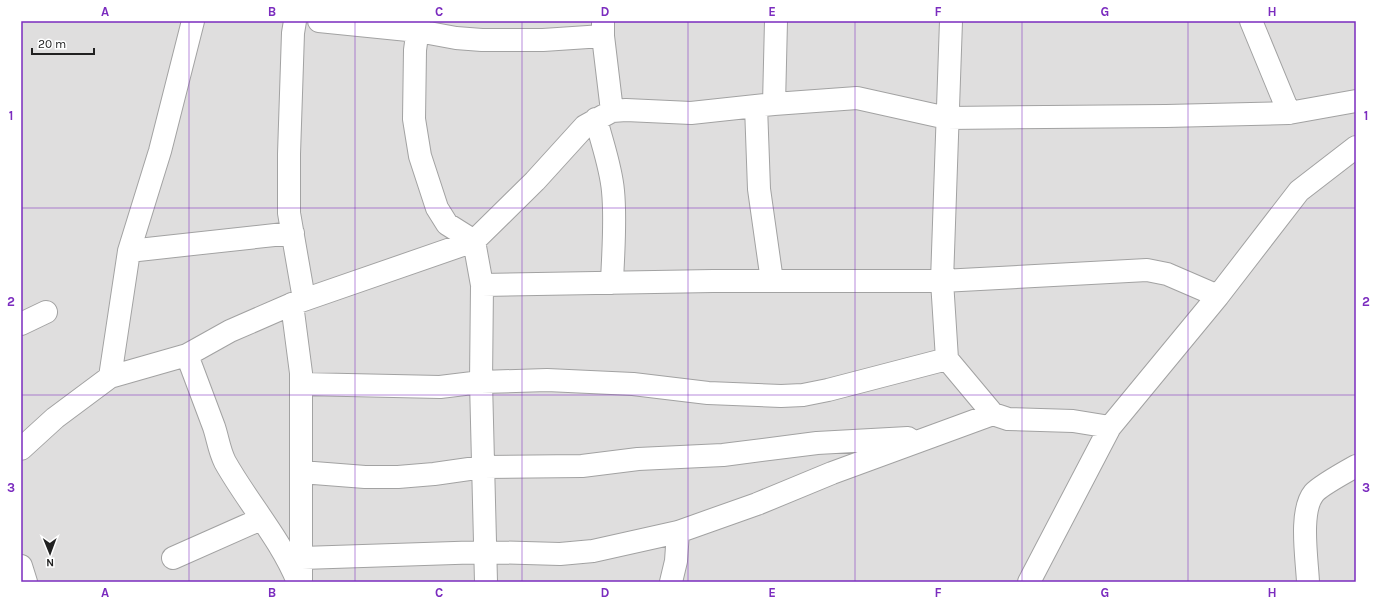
<svg xmlns="http://www.w3.org/2000/svg" width="1377" height="603" viewBox="0 0 1377 603" font-family="Karla,sans-serif">
  <style>
    .residential { fill: #dfdede }
    .lines { fill: none; stroke-linecap: round; stroke-linejoin: round }
    .minor-casing { stroke: #a2a2a2; stroke-width: 24 }
    .minor { stroke: #fff; stroke-width: 22 }
    .grid { fill: none; stroke: #7b2cbf; stroke-width: 1; stroke-opacity: 0.55 }
    .neatline { fill: none; stroke: #7b2cbf; stroke-width: 1.5 }
    .grid-label { font-size: 13px; text-anchor: middle; font-weight: bold; fill: #7b2cbf }
  </style>
  <rect width="100%" height="100%" fill="#f0eee8"/>
  <path class="residential" d="M 21,21 L 1356,21 L 1356,582 L 21,582 Z"/>
  <g class="lines">
    <defs>
      <path id="minor" d="M 295,21 L 293,33 L 289,154 L 289,213 L 304,299
        M 319,21 L 418,31 L 456,38 L 482,40 L 543,40 L 603,36
        M 419,21 L 415,50 L 414,119 L 420,156 L 437,208 L 447,224 L 474,241 L 482,285 L 481,382 L 486,582
        M 603,21 L 603,36 L 612,111
        M 951,21 L 942,281 L 947,359 L 993,414 L 1008,419 L 1073,421 L 1110,427
        M 1251,21 L 1289,113
        M 774,104 L 776,21
        M 756,106 L 759,189 L 772,281
        M 596,119 C 602,143 611,167 613,191 C 616,221 613,253 612,283
        M 129,251 L 293,233
        M 482,285 L 713,281 L 942,281 L 1147,270 L 1167,274 L 1218,296
        M 292,304 L 301,373 L 301,582
        M 21,324 L 46,312
        M 187,355 C 196,379 205,403 214,427 C 218,439 219,450 225,462 C 248,503 280,538 298,582
        M 110,377 L 129,251 L 160,151 L 193,21
        M 301,384 L 440,387 L 481,382 L 547,380 L 633,384 L 708,393 L 781,396 L 803,395 L 828,390 L 947,359
        M 21,449 L 55,418 L 110,377 L 187,355 L 230,331 L 292,304 L 474,241 L 535,181 L 585,126 L 612,111 L 626,110 L 691,113 L 774,104 L 857,98 L 947,118 L 1166,116 L 1289,113 L 1356,101
        M 301,472 L 365,477 L 398,477 L 434,474 L 483,467 L 582,466 L 638,459 L 723,455 L 817,443 L 908,438
        M 173,558 L 261,519
        M 302,558 L 485,552 L 560,554 L 593,551 L 678,532 L 757,504 L 832,473 L 993,414
        M 21,566 L 26,582
        M 671,582 L 676,561 L 678,532
        M 1029,582 L 1110,427 L 1218,296 L 1299,191 L 1356,147
        M 1308,582 C 1307,559 1299,511 1314,493 C 1320,486 1347,471 1356,466"/>
    </defs>
    <use href="#minor" class="minor-casing"/>
    <use href="#minor" class="minor"/>
  </g>
  <path class="grid" d="M 189,21 L 189,582M 355,21 L 355,582M 522,21 L 522,582M 688,21 L 688,582M 855,21 L 855,582M 1022,21 L 1022,582M 1188,21 L 1188,582M 21,208 L 1356,208M 21,395 L 1356,395"/>
  <rect width="1377" height="603" fill="none" stroke="#ffffff" stroke-width="44"/>
  <g transform="translate(50 553) rotate(179)" stroke="#ffffff" stroke-width="3" paint-order="stroke">
  <path d="M0-3L7 15L0 10L-7 15Z" fill="#212121"/>
  <text y="-6" font-size="11" font-weight="bold" text-anchor="middle" fill="#212121">N</text>
  </g>
  <path d="M32 48v6h62v-6" fill="none" stroke="#212121" stroke-width="2"/>
  <text x="38" y="48" font-size="12" fill="#212121" stroke="#ffffff" stroke-width="3" paint-order="stroke">20 m</text>
  <rect x="22" y="22" width="1333" height="559" class="neatline"/>
  <g class="grid-label">
    <text x="105" y="16">A</text>
    <text x="272" y="16">B</text>
    <text x="439" y="16">C</text>
    <text x="605" y="16">D</text>
    <text x="772" y="16">E</text>
    <text x="938" y="16">F</text>
    <text x="1105" y="16">G</text>
    <text x="1272" y="16">H</text>
    <text x="11" y="120">1</text>
    <text x="1366" y="120">1</text>
    <text x="11" y="306">2</text>
    <text x="1366" y="306">2</text>
    <text x="11" y="492">3</text>
    <text x="1366" y="492">3</text>
    <text x="105" y="597">A</text>
    <text x="272" y="597">B</text>
    <text x="439" y="597">C</text>
    <text x="605" y="597">D</text>
    <text x="772" y="597">E</text>
    <text x="938" y="597">F</text>
    <text x="1105" y="597">G</text>
    <text x="1272" y="597">H</text>
  </g>
</svg>
